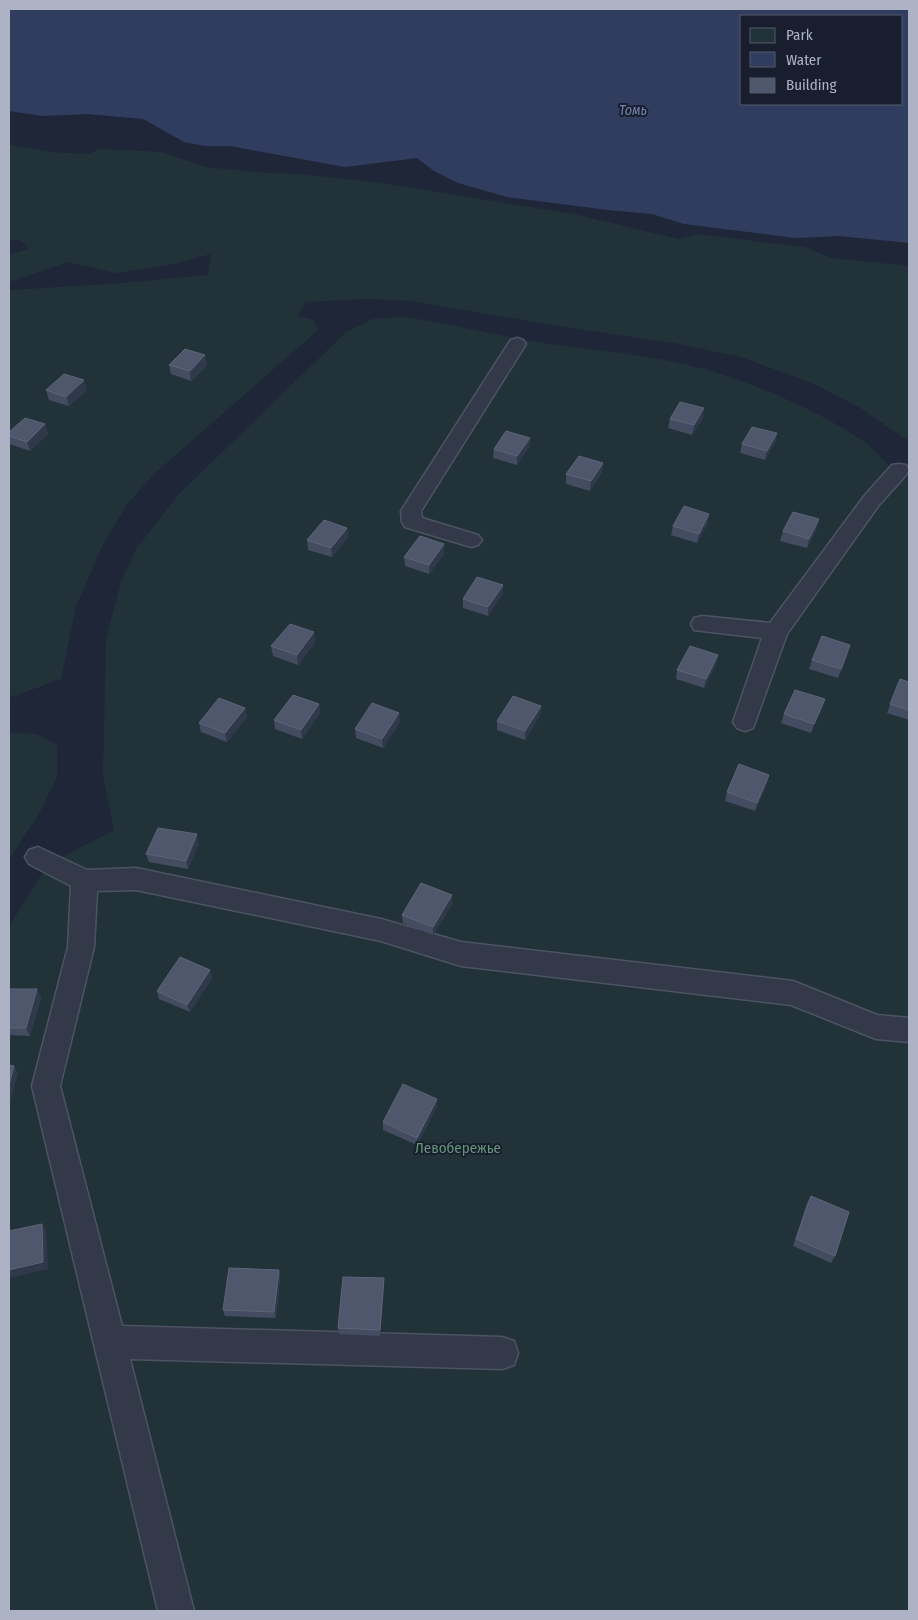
<svg xmlns="http://www.w3.org/2000/svg" width="918" height="1620" viewBox="0 0 918 1620" font-family="'Fira Sans Condensed',sans-serif">
  <style>
    .green { fill: #213339 }
    .water { fill: #303d5e; fill-rule: evenodd }
    .lines { fill: none; stroke-linecap: round; stroke-linejoin: round }
    .lane-casing { stroke: #4d5363; stroke-width: 3 }
    .lane { fill: #333948; fill-rule: evenodd }
    .wall { fill: #434c60 }
    .shaded-wall { fill: #30384b }
    .building { fill: #4e576b; stroke: #5d6579 }
    .labels { text-anchor: middle; dominant-baseline: central; stroke-width: 4; stroke-linejoin: round; paint-order: stroke }
    .far-water-label { font-size: 14px; font-style: italic; fill: #7485af; stroke: #181e2d }
    .park-label { font-size: 15px; fill: #649676; stroke: #181e2d }
  </style>
  <rect width="100%" height="100%" fill="#1f2638"/>
  <path class="green" d="M 9,145 L 52,152 L 88,154 L 100,149 L 161,152 L 206,167 L 267,173 L 301,174 L 381,183 L 574,214 L 679,239 L 697,234 L 804,247 L 832,258 L 909,266 L 909,441 L 857,406 L 812,383 L 741,357 L 674,343 L 571,328 L 411,301 L 366,299 L 305,302 L 298,316 L 314,320 L 318,330 L 155,473 L 128,503 L 104,542 L 76,606 L 61,679 L 9,698 L 9,290 L 111,284 L 208,275 L 211,254 L 175,264 L 116,273 L 68,262 L 9,282 L 9,254 L 30,249 L 20,240 L 9,240 Z
    M 404,317 C 446,323 487,333 530,341 C 601,352 673,355 741,381 C 784,397 828,417 866,443 C 881,454 890,473 909,478 L 909,1611 L 9,1611 L 9,926 L 48,864 L 114,830 L 103,776 L 106,639 L 121,582 L 136,549 L 179,494 L 346,332 L 373,319 Z
    M 9,733 L 37,734 L 57,745 L 57,777 L 40,812 L 9,859 Z"/>
  <path class="water" d="M 9,9 L 909,9 L 909,243 L 839,236 L 796,238 L 684,224 L 652,214 L 608,210 L 507,197 L 458,183 L 434,171 L 417,158 L 345,167 L 230,146 L 205,146 L 184,142 L 143,119 L 88,114 L 43,116 L 9,111 ZM 742,16 L 902,16 L 902,104 L 742,104 Z"/>
  <g class="lines">
    <defs>
      <path id="lane" d="M 517,338 L 523,340 L 526,344 L 421,511 L 422,518 L 478,535 L 482,540 L 478,545 L 471,547 L 405,527 L 402,522 L 401,511 L 508,344 L 511,340 Z
        M 899,464 L 906,465 L 909,470 L 906,475 L 879,505 L 787,634 L 753,728 L 745,731 L 737,728 L 733,722 L 762,638 L 694,630 L 691,624 L 694,618 L 702,616 L 770,623 L 865,495 L 892,465 Z
        M 38,847 L 87,870 L 136,868 L 381,919 L 461,942 L 793,981 L 877,1015 L 909,1018 L 909,1042 L 876,1039 L 791,1005 L 461,966 L 381,941 L 136,890 L 97,891 L 94,947 L 60,1086 L 122,1326 L 502,1337 L 514,1341 L 518,1353 L 514,1365 L 502,1369 L 130,1359 L 194,1611 L 158,1611 L 32,1086 L 68,947 L 71,886 L 29,864 L 25,857 L 29,850 Z"/>
    </defs>
    <use href="#lane" class="lane-casing"/>
    <use href="#lane" class="lane"/>
  </g>
  <path class="wall" d="M 205,355 L 207,365 L 191,381 L 171,374 L 169,365 Z
    M 46,390 L 87,390 L 69,406 L 49,400 Z
    M 703,418 L 692,435 L 668,428 L 670,419 Z
    M 45,424 L 48,434 L 30,451 L 9,444 L 9,432 Z
    M 777,433 L 775,442 L 765,460 L 740,453 L 742,444 Z
    M 530,438 L 529,447 L 517,465 L 493,458 L 494,449 Z
    M 603,463 L 602,472 L 590,491 L 566,484 L 566,474 Z
    M 708,523 L 697,543 L 671,535 L 673,526 Z
    M 347,528 L 348,537 L 332,557 L 308,550 L 307,540 Z
    M 817,528 L 807,548 L 780,541 L 783,531 Z
    M 444,554 L 429,574 L 405,566 L 404,557 Z
    M 503,585 L 502,595 L 488,616 L 463,608 L 463,599 Z
    M 314,632 L 315,642 L 298,665 L 273,656 L 271,646 Z
    M 848,655 L 838,678 L 809,669 L 812,660 Z
    M 716,664 L 704,688 L 676,679 L 677,670 Z
    M 900,679 L 909,682 L 909,720 L 887,713 Z
    M 825,699 L 822,708 L 811,733 L 781,723 L 784,714 Z
    M 319,704 L 320,713 L 302,739 L 275,729 L 274,720 Z
    M 541,706 L 540,715 L 525,740 L 497,730 L 497,721 Z
    M 245,708 L 247,717 L 227,742 L 201,732 L 199,723 Z
    M 400,722 L 383,748 L 356,738 L 355,729 Z
    M 769,775 L 767,784 L 755,811 L 725,801 L 727,792 Z
    M 199,843 L 188,869 L 149,862 L 146,854 Z
    M 452,904 L 433,935 L 403,923 L 402,915 Z
    M 212,978 L 190,1012 L 159,999 L 157,991 Z
    M 9,989 L 41,997 L 30,1036 L 9,1035 Z
    M 437,1106 L 417,1145 L 383,1130 L 383,1122 Z
    M 811,1196 L 835,1256 L 831,1263 L 793,1246 L 807,1203 Z
    M 279,1270 L 280,1277 L 276,1318 L 225,1316 L 223,1310 Z
    M 384,1278 L 384,1285 L 380,1336 L 339,1334 L 338,1328 Z"/>
  <path class="shaded-wall" d="M 205,355 L 207,365 L 191,381 L 190,371 Z
    M 84,380 L 87,390 L 69,406 L 66,397 Z
    M 704,408 L 703,418 L 692,435 L 694,425 Z
    M 45,424 L 48,434 L 30,451 L 27,442 Z
    M 777,433 L 775,442 L 765,460 L 767,451 Z
    M 530,438 L 529,447 L 517,465 L 517,456 Z
    M 603,463 L 602,472 L 590,491 L 591,481 Z
    M 709,514 L 708,523 L 697,543 L 699,534 Z
    M 819,519 L 817,528 L 807,548 L 809,539 Z
    M 347,528 L 348,537 L 332,557 L 331,548 Z
    M 444,544 L 444,554 L 429,574 L 429,565 Z
    M 503,585 L 502,595 L 488,616 L 488,607 Z
    M 314,632 L 315,642 L 298,665 L 297,655 Z
    M 850,645 L 848,655 L 838,678 L 841,669 Z
    M 718,655 L 716,664 L 704,688 L 706,679 Z
    M 825,699 L 822,708 L 811,733 L 814,724 Z
    M 319,704 L 320,713 L 302,739 L 301,730 Z
    M 541,706 L 540,715 L 525,740 L 525,731 Z
    M 245,708 L 247,717 L 227,742 L 225,733 Z
    M 399,713 L 400,722 L 383,748 L 382,739 Z
    M 769,775 L 767,784 L 755,811 L 757,803 Z
    M 197,834 L 199,843 L 188,869 L 186,861 Z
    M 452,895 L 452,904 L 433,935 L 433,927 Z
    M 210,970 L 212,978 L 190,1012 L 187,1005 Z
    M 37,989 L 41,997 L 30,1036 L 26,1028 Z
    M 14,1066 L 18,1073 L 9,1107 L 9,1085 Z
    M 437,1099 L 437,1106 L 417,1145 L 417,1138 Z
    M 42,1224 L 46,1230 L 48,1269 L 9,1278 L 9,1270 Z
    M 279,1270 L 280,1277 L 276,1318 L 274,1312 Z
    M 384,1278 L 384,1285 L 380,1336 L 380,1330 Z"/>
  <path class="building" d="M 185,349 L 205,355 L 190,371 L 169,365 Z
    M 64,374 L 84,380 L 66,397 L 46,390 Z
    M 680,402 L 704,408 L 694,425 L 670,419 Z
    M 25,418 L 45,424 L 27,442 L 9,436 L 9,432 Z
    M 752,427 L 777,433 L 767,451 L 742,444 Z
    M 506,431 L 530,438 L 517,456 L 494,449 Z
    M 579,456 L 603,463 L 591,481 L 566,474 Z
    M 684,506 L 709,514 L 699,534 L 673,526 Z
    M 793,512 L 819,519 L 809,539 L 783,531 Z
    M 324,520 L 347,528 L 331,548 L 307,540 Z
    M 420,536 L 444,544 L 429,565 L 404,557 Z
    M 477,577 L 503,585 L 488,607 L 463,599 Z
    M 290,624 L 314,632 L 297,655 L 271,646 Z
    M 822,636 L 850,645 L 841,669 L 812,660 Z
    M 690,646 L 718,655 L 706,679 L 677,670 Z
    M 900,679 L 909,682 L 909,710 L 890,704 Z
    M 795,690 L 825,699 L 814,724 L 784,714 Z
    M 293,695 L 319,704 L 301,730 L 274,720 Z
    M 513,696 L 541,706 L 525,731 L 497,721 Z
    M 219,698 L 245,708 L 225,733 L 199,723 Z
    M 372,703 L 399,713 L 382,739 L 355,729 Z
    M 739,764 L 769,775 L 757,803 L 727,792 Z
    M 158,828 L 197,834 L 186,861 L 146,854 Z
    M 421,883 L 452,895 L 433,927 L 402,915 Z
    M 180,957 L 210,970 L 187,1005 L 157,991 Z
    M 9,989 L 37,989 L 26,1028 L 9,1028 Z
    M 9,1065 L 14,1066 L 9,1085 Z
    M 403,1084 L 437,1099 L 417,1138 L 383,1122 Z
    M 811,1196 L 849,1212 L 835,1256 L 796,1239 Z
    M 42,1224 L 43,1262 L 9,1270 L 9,1231 Z
    M 229,1268 L 279,1270 L 274,1312 L 223,1310 Z
    M 343,1277 L 384,1278 L 380,1330 L 338,1328 Z"/>
  <g class="labels">
    <g class="far-water-label">
      <text x="633" y="110">Томь</text>
    </g>
    <g class="park-label">
      <text x="458" y="1148">Левобережье</text>
    </g>
  </g>
  <rect width="918" height="1620" fill="none" stroke="#adb3c5" stroke-width="20"/>
  <rect x="740" y="15" width="162" height="90" fill="#181e2d" stroke="#545a6a"/>
  <rect x="750" y="28" width="25" height="15" fill="#213339" stroke="#545a6a"/>
  <text x="786" y="40" font-size="15" fill="#adb3c5">Park</text>
  <rect x="750" y="52" width="25" height="15" fill="#303d5e" stroke="#545a6a"/>
  <text x="786" y="65" font-size="15" fill="#adb3c5">Water</text>
  <rect x="750" y="78" width="25" height="15" fill="#4e576b" stroke="#545a6a"/>
  <text x="786" y="90" font-size="15" fill="#adb3c5">Building</text>
</svg>
